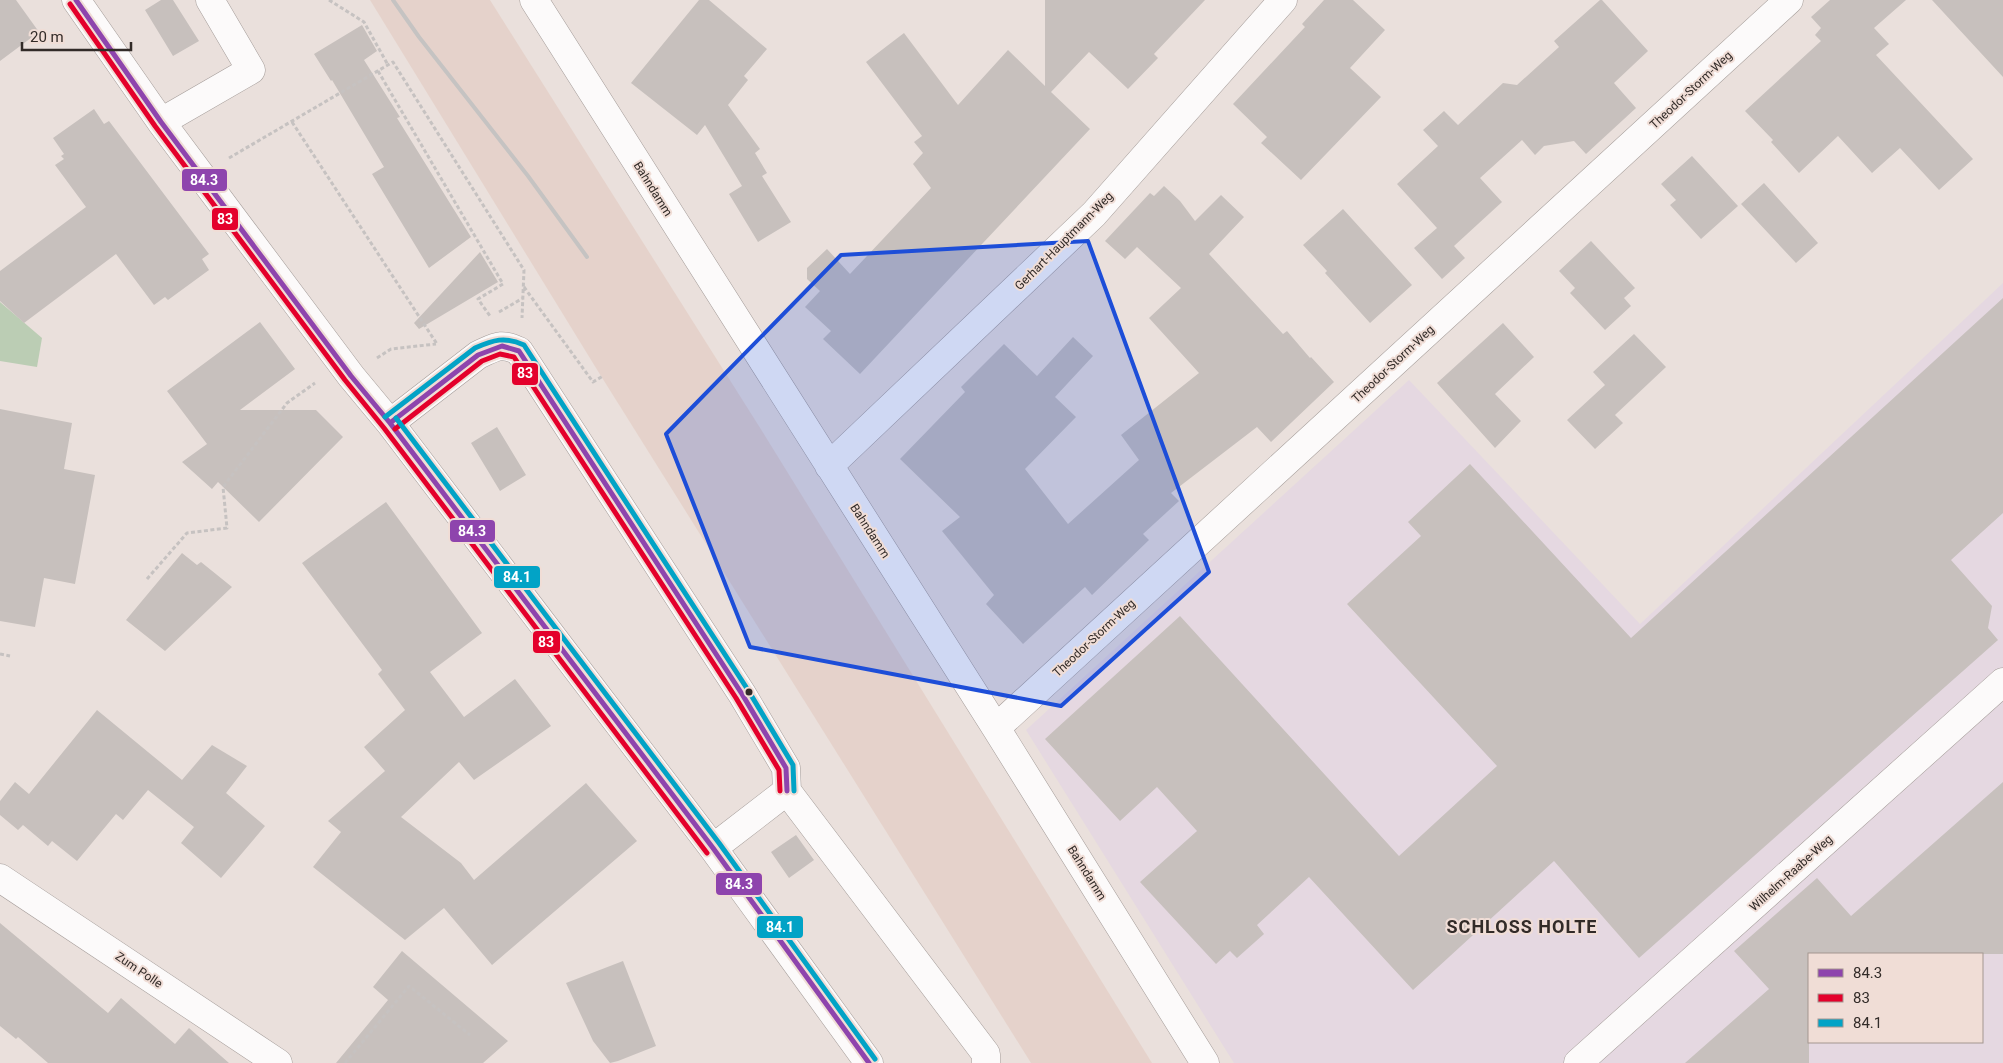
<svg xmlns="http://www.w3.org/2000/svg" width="2003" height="1063" viewBox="0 0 2003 1063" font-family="Roboto,sans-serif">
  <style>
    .industrial { fill: #e5d8e1; fill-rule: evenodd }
    .built { fill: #e5d2cb }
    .green { fill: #bbcdb4 }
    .building { fill: #c7c0bd }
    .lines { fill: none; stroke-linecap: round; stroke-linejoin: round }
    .minor-casing { stroke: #a49c99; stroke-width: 29 }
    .path { stroke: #c6c2c1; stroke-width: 3; stroke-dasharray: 4 2.5; stroke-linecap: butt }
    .minor { stroke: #fcfafa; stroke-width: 28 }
    .rail { stroke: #c5c3c2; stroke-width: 4 }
    .bus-1-casing { stroke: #f0ddd6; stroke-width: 9 }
    .bus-2-casing { stroke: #f0ddd6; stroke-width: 9 }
    .bus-3-casing { stroke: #f0ddd6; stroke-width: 9 }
    .bus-1 { stroke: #8e44ad; stroke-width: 5 }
    .bus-2 { stroke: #e4002b; stroke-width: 5 }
    .bus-3 { stroke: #02a3c6; stroke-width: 5 }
    .marked { fill: #1d4ed8; fill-opacity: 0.2; stroke: #1d4ed8; stroke-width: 4; stroke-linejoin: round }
    .bus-dot { fill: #322b28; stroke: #f0ddd6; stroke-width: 2 }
    .labels { text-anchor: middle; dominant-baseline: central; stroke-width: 4; stroke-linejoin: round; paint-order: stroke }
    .street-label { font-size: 12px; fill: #322b28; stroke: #f0ddd6 }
    .district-label { font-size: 18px; font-weight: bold; letter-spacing: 1px; fill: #322b28; stroke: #f0ddd6 }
    .line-badge { stroke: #f0ddd6; stroke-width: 2 }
    .badge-label { font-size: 14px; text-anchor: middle; font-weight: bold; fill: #fff }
  </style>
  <rect width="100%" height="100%" fill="#eae0dc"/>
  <path class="industrial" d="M 2003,283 L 2003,1063 L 1234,1063 L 1026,730 L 1409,380 L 1640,624 ZM 1809,954 L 1982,954 L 1982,1042 L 1809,1042 Z"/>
  <path class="built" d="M 370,0 L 490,0 L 762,431 L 1152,1063 L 1031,1063 L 596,368 Z"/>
  <path class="green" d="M 0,302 L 42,338 L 37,367 L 0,361 Z"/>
  <path class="building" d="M 0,0 L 16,0 L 39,32 L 0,61 Z
    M 161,0 L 173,0 L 199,41 L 173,56 L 145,10 Z
    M 699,0 L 709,0 L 767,49 L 744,76 L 748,80 L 728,105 L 760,149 L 755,153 L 767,173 L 762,176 L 791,222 L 758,242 L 729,194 L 742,186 L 705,125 L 697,135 L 631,83 Z
    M 1045,0 L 1205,0 L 1154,54 L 1158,58 L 1128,89 L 1089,52 L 1051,92 L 1090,129 L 860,374 L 823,339 L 831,331 L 805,307 L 820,291 L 807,279 L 807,268 L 827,249 L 850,274 L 931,188 L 913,164 L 923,153 L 914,142 L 922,136 L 866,62 L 904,33 L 958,105 L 1008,50 L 1045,86 Z
    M 1324,0 L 1353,0 L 1385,30 L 1350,68 L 1381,97 L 1301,180 L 1261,143 L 1267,137 L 1233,104 L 1305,27 L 1302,24 Z
    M 1600,0 L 1602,0 L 1648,51 L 1614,83 L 1636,108 L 1586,154 L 1574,141 L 1544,146 L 1535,155 L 1522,140 L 1480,178 L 1502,202 L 1454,246 L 1465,258 L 1442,279 L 1414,248 L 1437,228 L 1397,184 L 1438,146 L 1423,130 L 1444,111 L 1458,125 L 1503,83 L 1517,85 L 1559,47 L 1554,41 Z
    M 1830,0 L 1906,0 L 1874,28 L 1889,44 L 1876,55 L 1973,159 L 1939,190 L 1900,148 L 1872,173 L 1838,136 L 1799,173 L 1771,142 L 1773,140 L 1745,111 L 1821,41 L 1815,35 L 1821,28 L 1811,17 Z
    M 1932,0 L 2003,0 L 2003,77 Z
    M 362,25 L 377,51 L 364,60 L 400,117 L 397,118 L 471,237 L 429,268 L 372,174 L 384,167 L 332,80 L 331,81 L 314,54 Z
    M 94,109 L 104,124 L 109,121 L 209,254 L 202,259 L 209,270 L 168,300 L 165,297 L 154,305 L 116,254 L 24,323 L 0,301 L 0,271 L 86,207 L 55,165 L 64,159 L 61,156 L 64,154 L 53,138 Z
    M 1692,156 L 1738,206 L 1701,239 L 1670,205 L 1676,200 L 1661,184 Z
    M 1764,183 L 1818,243 L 1796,263 L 1741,204 Z
    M 1164,186 L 1180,201 L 1195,221 L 1221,195 L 1244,217 L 1209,254 L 1283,334 L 1287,331 L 1310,358 L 1311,357 L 1334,382 L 1271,442 L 1257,427 L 1171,493 L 1179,501 L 1143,534 L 1149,540 L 1092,595 L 1085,587 L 1023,644 L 986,604 L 994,595 L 942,531 L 960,517 L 900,459 L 965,392 L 961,387 L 1004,344 L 1037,376 L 1073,337 L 1093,356 L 1055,397 L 1076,417 L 1025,469 L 1068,524 L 1139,460 L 1121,435 L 1199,373 L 1149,318 L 1181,288 L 1137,247 L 1125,259 L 1105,241 L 1150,193 L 1154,196 Z
    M 1343,209 L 1412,285 L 1370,323 L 1325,273 L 1327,271 L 1303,245 Z
    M 1591,241 L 1635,288 L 1624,298 L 1631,306 L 1605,330 L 1570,293 L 1575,288 L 1559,271 Z
    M 480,252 L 498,282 L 419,329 L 414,323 Z
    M 2003,298 L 2003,513 L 1951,560 L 1992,606 L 1988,628 L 1998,640 L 1639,958 L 1554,861 L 1413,990 L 1309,877 L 1257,925 L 1264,934 L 1237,958 L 1230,951 L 1216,964 L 1140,882 L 1197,831 L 1157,787 L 1120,821 L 1045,739 L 1180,616 L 1399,856 L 1497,766 L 1347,604 L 1421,536 L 1408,522 L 1470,464 L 1631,638 Z
    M 260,322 L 295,369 L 240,410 L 316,410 L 343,437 L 259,522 L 218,482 L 212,489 L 182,462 L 207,444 L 167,391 Z
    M 1503,323 L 1534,357 L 1495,394 L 1521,421 L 1495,448 L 1437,383 Z
    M 1634,334 L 1666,367 L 1615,415 L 1623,423 L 1595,449 L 1567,420 L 1605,385 L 1593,372 Z
    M 0,409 L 72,423 L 64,469 L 95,475 L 75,584 L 44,578 L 35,627 L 0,621 Z
    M 497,427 L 526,475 L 500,491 L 471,443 Z
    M 386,502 L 482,633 L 430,672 L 464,717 L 515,679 L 551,726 L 474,780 L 459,762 L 401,817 L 461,863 L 474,880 L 586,783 L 637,841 L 492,965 L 444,908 L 405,940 L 313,867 L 341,832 L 328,821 L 385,771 L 364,747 L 405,710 L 378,674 L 382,670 L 302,563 Z
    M 182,553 L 197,565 L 201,562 L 232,587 L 165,651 L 126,620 Z
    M 97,710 L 182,780 L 212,745 L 247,766 L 226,793 L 265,826 L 221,878 L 181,843 L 194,827 L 148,790 L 123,820 L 116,814 L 77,861 L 52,841 L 48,846 L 23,825 L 18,830 L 0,815 L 0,801 L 15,782 L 29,794 Z
    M 2003,782 L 2003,954 L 1809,954 L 1809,1063 L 1685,1063 L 1769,989 L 1734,951 L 1817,878 L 1851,916 Z
    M 796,835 L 814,860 L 789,878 L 771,852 Z
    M 0,923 L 108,1013 L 121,998 L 175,1044 L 189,1028 L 229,1063 L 48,1063 L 18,1037 L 16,1039 L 0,1026 Z
    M 402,951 L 508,1041 L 483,1063 L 336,1063 L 388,1000 L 373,987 Z
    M 623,961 L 656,1046 L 618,1061 L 610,1063 L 593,1041 L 566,983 Z"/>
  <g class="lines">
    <defs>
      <path id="minor" d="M 76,0 L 161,122 L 351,376 L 390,423 L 713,848 L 869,1063
        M 534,0 L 996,728 L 1205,1063
        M 161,122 L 251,70 L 210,0
        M 390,423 L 478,355 C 496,347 500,342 519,351 L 742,694 L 786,768 L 787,791 L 986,1054 L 986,1063
        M 829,466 L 1094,214 L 1283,0
        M 996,728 L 1789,0
        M 713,848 L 787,791
        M 0,878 L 278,1063
        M 1578,1063 L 2003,682"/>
    </defs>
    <use href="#minor" class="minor-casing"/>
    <path class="path" d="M 329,0 L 364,22 L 388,65
      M 378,71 L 503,284 L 478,299 L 490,316
      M 292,122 L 437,344
      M 229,158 L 393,62 L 524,270 L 522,318
      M 524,287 L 593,382 L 603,376
      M 499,312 L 523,298
      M 377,358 L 391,349 L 436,344
      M 147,579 L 187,533 L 227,528 L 223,487 L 287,403 L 315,383
      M 0,654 L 10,656
      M 345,1063 L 409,986 L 470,1035"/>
    <use href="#minor" class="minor"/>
    <path class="rail" d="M 393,0 L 419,37 L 528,176 L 587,257"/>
    <defs>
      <path id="bus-1" d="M 76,0 L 161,122 L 351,376 L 390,423 L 713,848 L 869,1063
        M 390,423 L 478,355 L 502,346 L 519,351 L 742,694 L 786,768 L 787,791"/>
      <path id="bus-2" d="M 70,4 L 155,126 L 345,380 L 384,428 L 707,853
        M 395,429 L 482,361 L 500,354 L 514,357 L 736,698 L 779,770 L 780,791"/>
      <path id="bus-3" d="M 385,417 L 475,348 C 493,340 505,336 524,345 L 748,690 L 793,765 L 794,791
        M 396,418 L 719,843 L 875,1059"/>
    </defs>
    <use href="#bus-1" class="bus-1-casing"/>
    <use href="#bus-2" class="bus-2-casing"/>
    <use href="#bus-3" class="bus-3-casing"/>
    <use href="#bus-1" class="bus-1"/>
    <use href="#bus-2" class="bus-2"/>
    <use href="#bus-3" class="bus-3"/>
  </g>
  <path class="marked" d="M 1088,241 L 1209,572 L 1061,706 L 750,647 L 666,434 L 841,255 Z"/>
  <circle class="bus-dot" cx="749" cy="692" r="4.5"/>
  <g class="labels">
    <g class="street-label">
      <text transform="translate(1691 90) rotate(-43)">Theodor-Storm-Weg</text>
      <text transform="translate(653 189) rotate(58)">Bahndamm</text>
      <text transform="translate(1064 241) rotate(-45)">Gerhart-Hauptmann-Weg</text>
      <text transform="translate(1393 364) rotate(-43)">Theodor-Storm-Weg</text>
      <text transform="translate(870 531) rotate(57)">Bahndamm</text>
      <text transform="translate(1094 638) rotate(-43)">Theodor-Storm-Weg</text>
      <text transform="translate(1087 873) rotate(58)">Bahndamm</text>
      <text transform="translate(1791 873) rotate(-42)">Wilhelm-Raabe-Weg</text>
      <text transform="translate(139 970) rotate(34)">Zum Polle</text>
    </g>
    <g class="district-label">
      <text x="1522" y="926">SCHLOSS HOLTE</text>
    </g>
  </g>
  <g class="line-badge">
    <rect x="181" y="168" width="47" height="24" rx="5" fill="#8e44ad"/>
    <rect x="211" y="207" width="28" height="24" rx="5" fill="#e4002b"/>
    <rect x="511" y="362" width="28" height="24" rx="5" fill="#e4002b"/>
    <rect x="449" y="519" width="47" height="24" rx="5" fill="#8e44ad"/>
    <rect x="493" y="565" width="48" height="24" rx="5" fill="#02a3c6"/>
    <rect x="532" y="630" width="29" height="24" rx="5" fill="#e4002b"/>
    <rect x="715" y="872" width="48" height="24" rx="5" fill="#8e44ad"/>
    <rect x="756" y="915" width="48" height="24" rx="5" fill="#02a3c6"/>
  </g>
  <g class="badge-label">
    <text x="204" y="185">84.3</text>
    <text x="225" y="224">83</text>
    <text x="525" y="378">83</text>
    <text x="472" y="536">84.3</text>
    <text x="517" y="582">84.1</text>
    <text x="546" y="647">83</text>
    <text x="739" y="889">84.3</text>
    <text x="780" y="932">84.1</text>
  </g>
  <rect x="1808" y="953" width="175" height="90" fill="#f0ddd6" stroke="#a49690"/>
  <rect x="1818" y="969" width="25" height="8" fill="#8e44ad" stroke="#a49690"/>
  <text x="1853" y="978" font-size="15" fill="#322b28">84.3</text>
  <rect x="1818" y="994" width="25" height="8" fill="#e4002b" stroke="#a49690"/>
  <text x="1853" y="1003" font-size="15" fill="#322b28">83</text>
  <rect x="1818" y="1019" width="25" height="8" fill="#02a3c6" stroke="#a49690"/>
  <text x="1853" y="1028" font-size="15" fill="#322b28">84.1</text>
  <path d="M22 42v8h109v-8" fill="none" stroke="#322b28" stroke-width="2.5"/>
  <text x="30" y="42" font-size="15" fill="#322b28" stroke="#f0ddd6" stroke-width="4" paint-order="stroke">20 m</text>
</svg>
